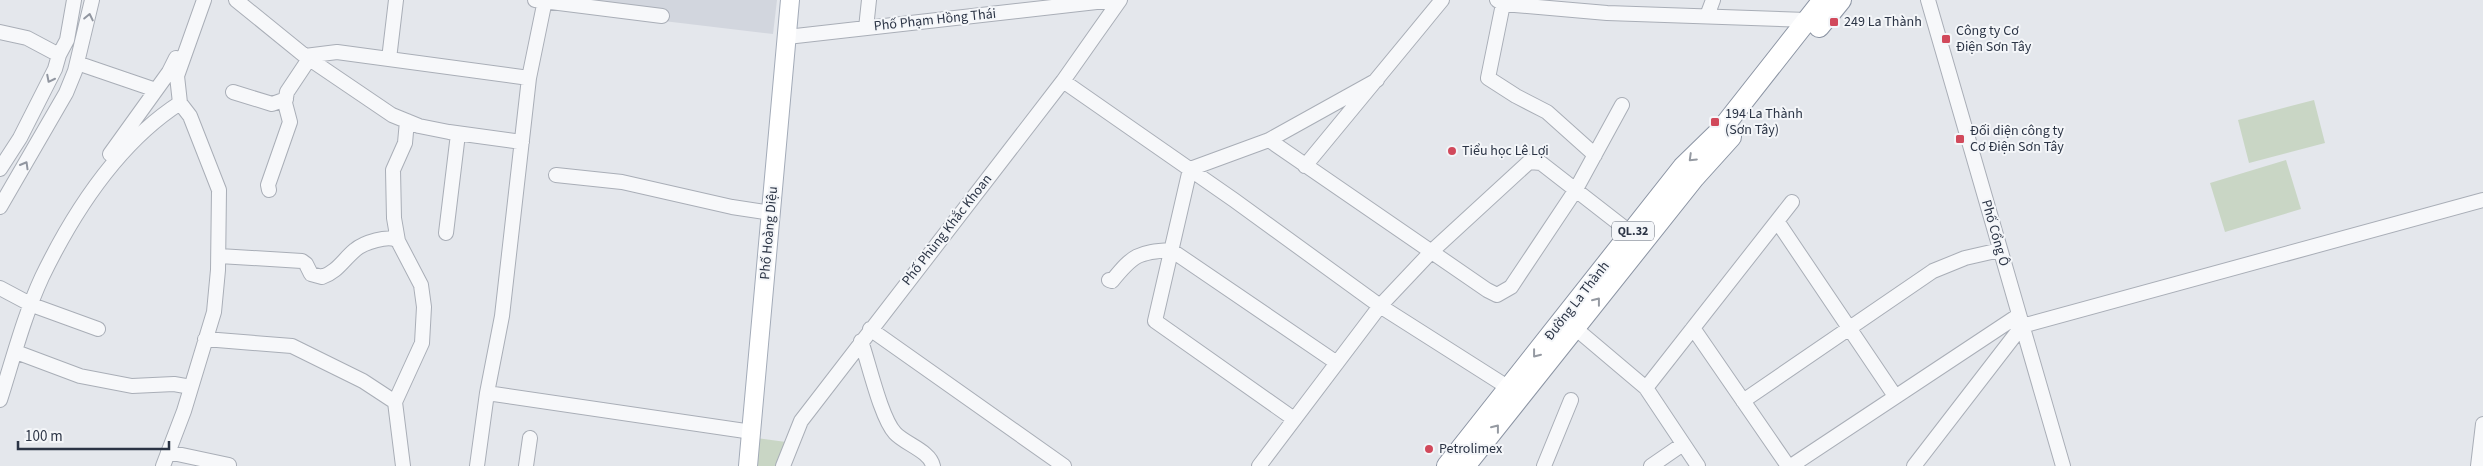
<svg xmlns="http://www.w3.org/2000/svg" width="2483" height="466" viewBox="0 0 2483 466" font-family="'Source Sans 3',sans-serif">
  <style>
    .built { fill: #d2d6de }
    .green { fill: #c9d6c5 }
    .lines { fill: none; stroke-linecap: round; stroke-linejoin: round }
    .minor-casing { stroke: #a9aeb7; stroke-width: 16 }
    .major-casing { stroke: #a3abb8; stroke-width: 20 }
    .highway-casing { stroke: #8b94a3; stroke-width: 22 }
    .minor { stroke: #f7f8fa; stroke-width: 14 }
    .major { stroke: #fff; stroke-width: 18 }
    .highway { stroke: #fff; stroke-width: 20 }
    .oneway { stroke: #9196a0 }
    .oneway2 { stroke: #959aa2 }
    .poi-dot { fill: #d1495b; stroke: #f4f6f9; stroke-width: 2 }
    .labels { text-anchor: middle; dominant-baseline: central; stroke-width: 4; stroke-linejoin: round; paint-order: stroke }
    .shield { fill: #f4f6f9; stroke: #676e7b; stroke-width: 1 }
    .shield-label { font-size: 12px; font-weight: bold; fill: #2b3445 }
    .street-label { font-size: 14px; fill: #2b3445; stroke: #f4f6f9 }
    .poi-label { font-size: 14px; fill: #2b3445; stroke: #f4f6f9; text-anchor: start }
  </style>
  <rect width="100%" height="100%" fill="#e4e7ec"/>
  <path class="built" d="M 581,0 L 777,0 L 773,34 L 580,11 Z"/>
  <path class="green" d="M 2314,100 L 2325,143 L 2249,163 L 2238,120 Z
    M 2286,160 L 2301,209 L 2225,232 L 2210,183 Z
    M 756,438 L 786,442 L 775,466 L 753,466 Z"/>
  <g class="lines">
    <defs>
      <path id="minor" d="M 236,0 L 305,56 L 392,115 L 419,126 L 449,132 L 522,142
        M 535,0 L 662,16
        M 1497,0 L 1503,4 L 1607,13 L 1807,20
        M 1928,0 L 2063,466
        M 1503,4 L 1488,78 L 1516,96 L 1547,112 L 1595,155
        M 1707,16 L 1713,0
        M 866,28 L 869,0
        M 0,32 L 27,38 L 59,55
        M 787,37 L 1114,0
        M 305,56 L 337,52 L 529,78
        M 389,59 L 396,0
        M 77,63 L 156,90
        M 1063,81 L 1234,200 L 1380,306 L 1509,388
        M 233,92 L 272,104 L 286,99
        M 1269,140 L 1487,290 L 1497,295 L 1511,287 L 1575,191 L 1622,105
        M 110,154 L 169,72 L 176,58
        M 1305,166 L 1442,0
        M 0,169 L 20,138 L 55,69 L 59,55 L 67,40 L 74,0
        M 556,175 L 622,182 L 732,207 L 771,213
        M 269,190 L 268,185 L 290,122 L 285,103 L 287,92 L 309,59
        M 0,207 L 66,93 L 75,71 L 92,0
        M 1777,221 L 1895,396
        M 446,233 L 458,134
        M 398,241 L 394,218 L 393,170 L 405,143 L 407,121
        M 219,256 L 302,261 L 306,264 L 311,274 L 322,277 C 337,272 343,260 355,250 C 363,243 389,234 398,241 L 421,285 L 424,307 L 422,343 L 395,402
        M 1109,280 L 1112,281 C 1133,255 1138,252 1171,250 L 1337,363
        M 0,288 L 32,305 L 98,329
        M 1575,328 L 1646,388 L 1698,466
        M 1693,328 L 1788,466
        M 870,329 L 1064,466
        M 205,339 L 292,346 L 363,381 L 395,402 L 403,466
        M 861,341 C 869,364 881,418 895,433 C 905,444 930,451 933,466
        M 16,352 L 80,376 L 132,386 L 174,384 L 191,387
        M 1646,388 L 1792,202
        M 487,393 L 752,432
        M 0,400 C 13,359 24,316 42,277 C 74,211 118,143 180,103
        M 1743,401 L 1933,271 L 1965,258 L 2000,250
        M 1294,419 L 1155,321 L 1190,169 L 1269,140 L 1377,80
        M 168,452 L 229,465
        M 163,466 L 184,411 L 214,312 L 218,270 L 219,190 L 190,116 L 180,103 L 177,76 L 204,0
        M 477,466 L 487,393 L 502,316 L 529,78 L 545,0
        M 526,466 L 530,438
        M 783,466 L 801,421 L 1063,81 L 1120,0
        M 1259,466 L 1380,306 L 1431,252 L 1529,162 L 1541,163 L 1631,233
        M 1544,466 L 1571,400
        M 1651,466 L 1683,444
        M 1791,466 L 2019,315
        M 1914,466 L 2022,326 L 2483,200
        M 2478,466 L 2483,424"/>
      <path id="major" d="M 748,466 L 790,0"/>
      <path id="highway" d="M 1819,27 L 1841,0
        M 1447,466 L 1683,167 L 1720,131 L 1823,0
        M 1465,466 L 1694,178 L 1731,137"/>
    </defs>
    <use href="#minor" class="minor-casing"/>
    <use href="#major" class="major-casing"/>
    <use href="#highway" class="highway-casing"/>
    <use href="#minor" class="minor"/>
    <use href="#major" class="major"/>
    <use href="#highway" class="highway"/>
  </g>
  <defs><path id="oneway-chevron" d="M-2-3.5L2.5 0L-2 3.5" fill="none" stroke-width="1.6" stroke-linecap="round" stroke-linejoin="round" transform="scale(1.25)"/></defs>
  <g class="oneway">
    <use href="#oneway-chevron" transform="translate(89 17) rotate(-78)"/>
    <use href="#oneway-chevron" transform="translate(50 79) rotate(117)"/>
    <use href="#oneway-chevron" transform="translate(25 165) rotate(-60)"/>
  </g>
  <g class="oneway2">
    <use href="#oneway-chevron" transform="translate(1692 158) rotate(136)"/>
    <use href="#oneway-chevron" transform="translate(1597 301) rotate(-52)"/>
    <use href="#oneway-chevron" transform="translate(1536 354) rotate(128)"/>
    <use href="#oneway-chevron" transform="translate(1496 428) rotate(-52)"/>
  </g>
  <g class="poi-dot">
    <rect x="1829" y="17" width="10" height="10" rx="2.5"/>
    <rect x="1941" y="34" width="10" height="10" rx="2.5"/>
    <rect x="1710" y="117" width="10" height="10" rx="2.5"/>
    <rect x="1955" y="134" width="10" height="10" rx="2.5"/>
    <circle cx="1452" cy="151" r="5"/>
    <circle cx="1429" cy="449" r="5"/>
  </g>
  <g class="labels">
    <rect class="shield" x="1612" y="221.5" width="42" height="19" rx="4"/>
    <g class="shield-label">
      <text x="1633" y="231">QL.32</text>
    </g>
    <g class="street-label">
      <text transform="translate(935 20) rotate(-6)">Phố Phạm Hồng Thái</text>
      <text transform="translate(947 230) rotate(-52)">Phố Phùng Khắc Khoan</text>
      <text transform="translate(769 233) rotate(-85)">Phố Hoàng Diệu</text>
      <text transform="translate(1995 233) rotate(74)">Phố Cổng Ô</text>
      <text transform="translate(1577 301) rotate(-52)">Đường La Thành</text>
    </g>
    <g class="poi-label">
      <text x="1844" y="22">249 La Thành</text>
      <text x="1956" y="31">Công ty Cơ<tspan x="1956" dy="16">Điện Sơn Tây</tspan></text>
      <text x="1725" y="114">194 La Thành<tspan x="1725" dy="16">(Sơn Tây)</tspan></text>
      <text x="1970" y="131">Đối diện công ty<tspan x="1970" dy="16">Cơ Điện Sơn Tây</tspan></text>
      <text x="1462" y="151">Tiểu học Lê Lợi</text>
      <text x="1439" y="449">Petrolimex</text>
    </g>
  </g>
  <path d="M18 441v8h151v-8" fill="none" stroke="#2b3445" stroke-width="2.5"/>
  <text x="25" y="441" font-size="15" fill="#2b3445" stroke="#f4f6f9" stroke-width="4" paint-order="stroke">100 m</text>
</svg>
